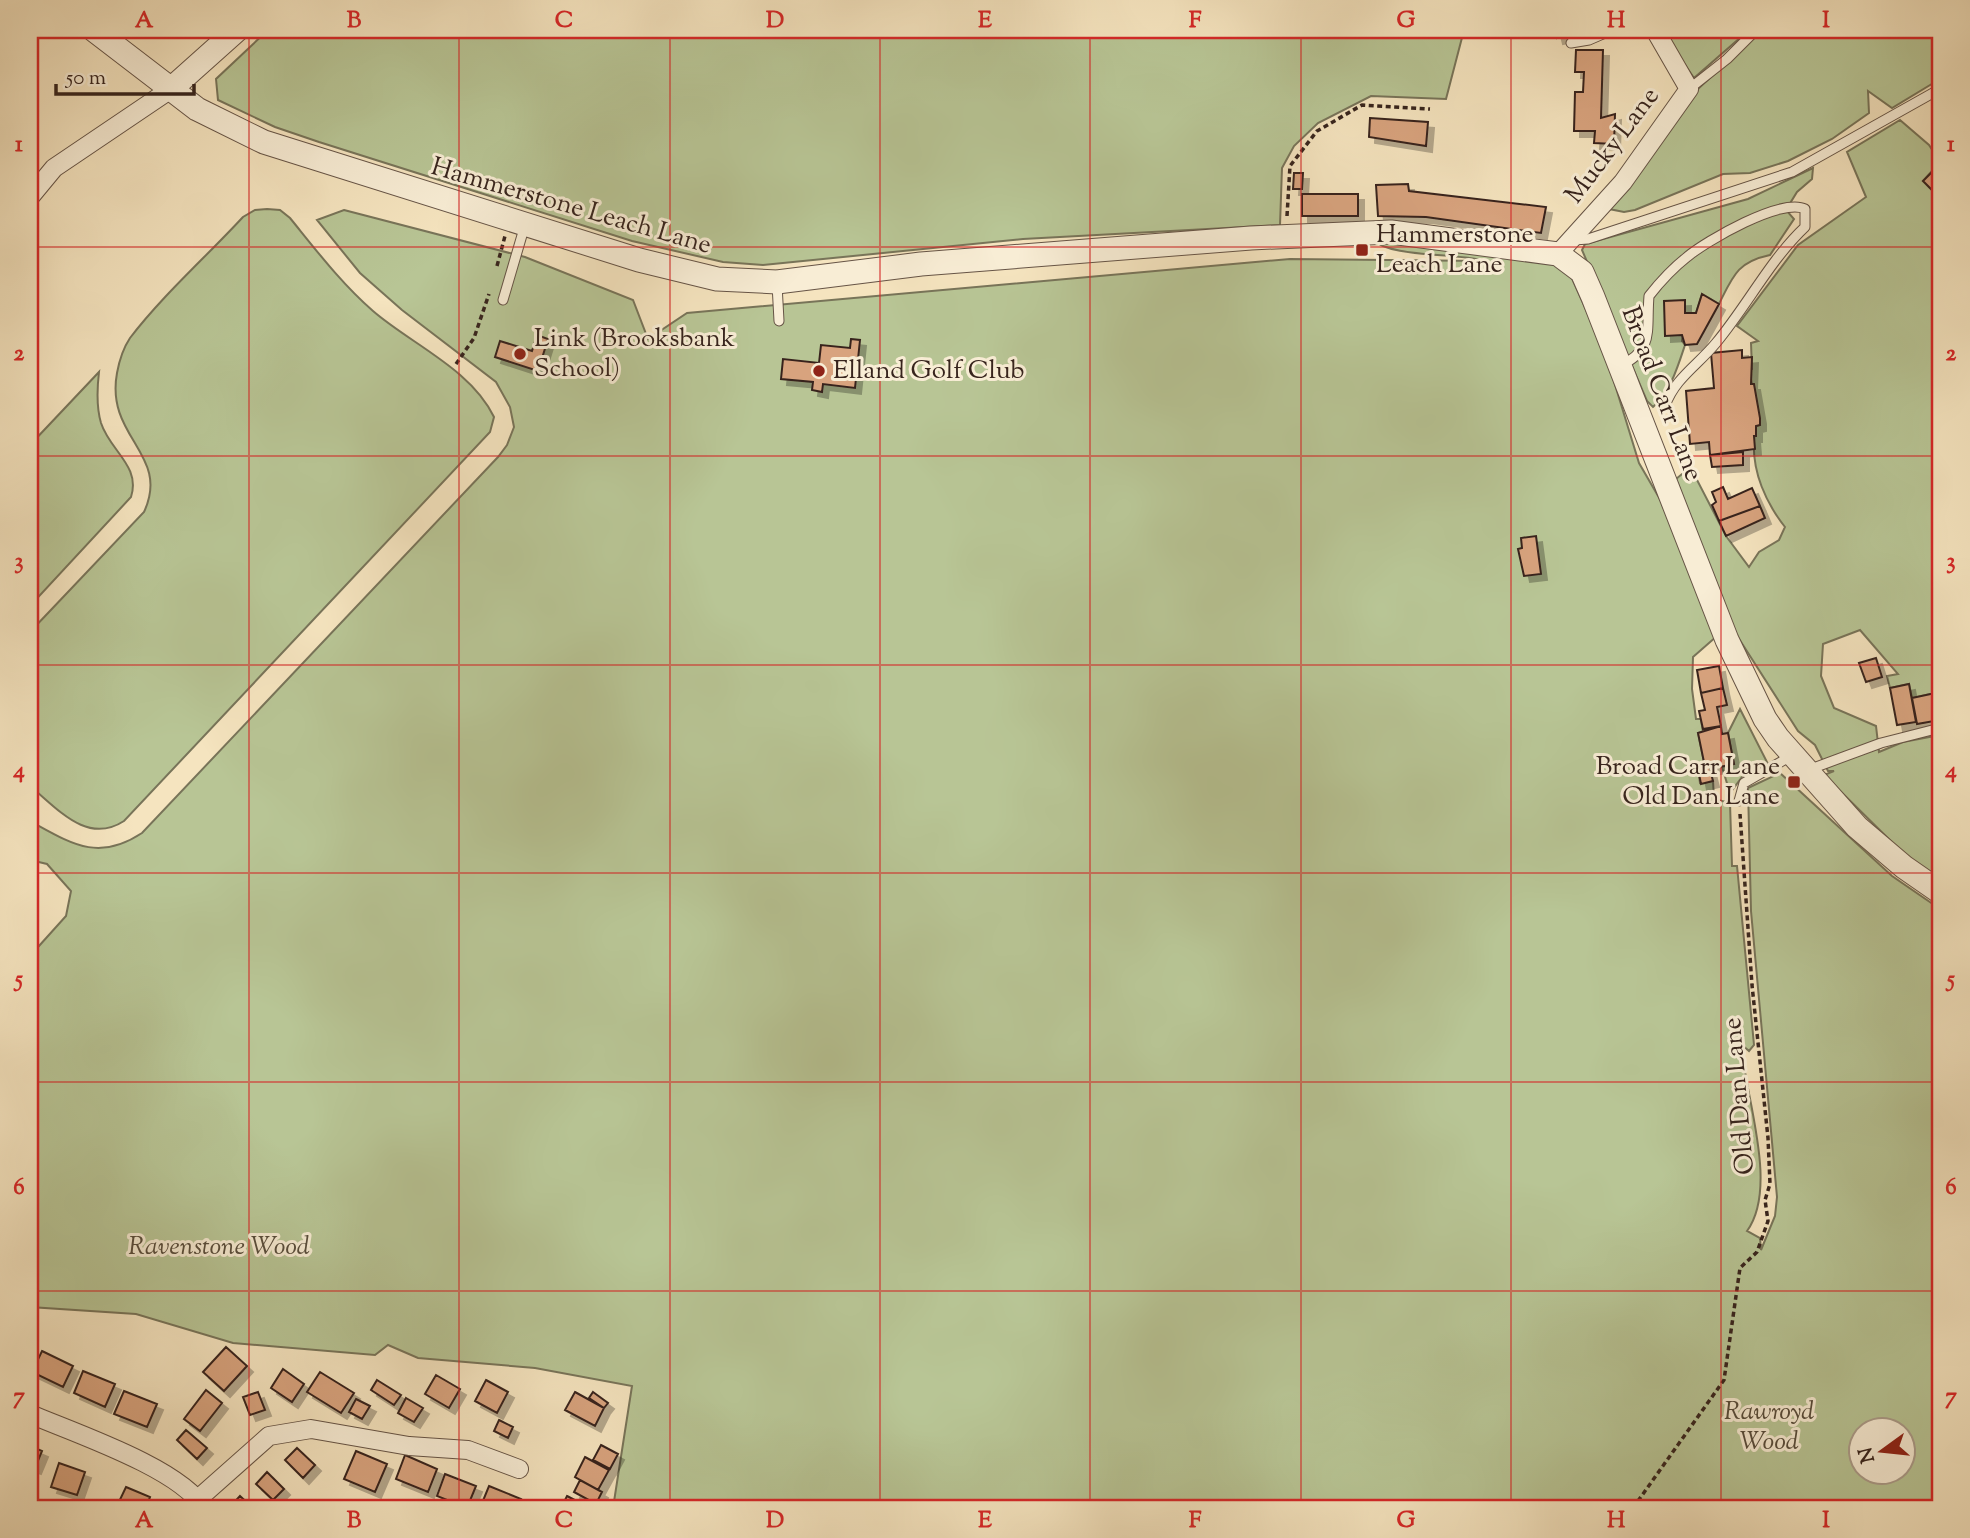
<svg xmlns="http://www.w3.org/2000/svg" width="1970" height="1538" viewBox="0 0 1970 1538" font-family="'Sorts Mill Goudy',serif">
  <style>
    .green { fill: #b8c595; stroke: #787459; stroke-width: 2; fill-rule: evenodd }
    .building { fill: #d8a37e; stroke: #37241d; stroke-width: 2; filter: url(#shadow) }
    .lines { fill: none; stroke-linecap: round; stroke-linejoin: round }
    .service-casing { stroke: #665446; stroke-width: 11 }
    .minor-casing { stroke: #665446; stroke-width: 20 }
    .tertiary-casing { stroke: #665446; stroke-width: 25 }
    .path { stroke: #37241d; stroke-width: 3.5; stroke-dasharray: 5 3.5; stroke-linecap: butt }
    .service { stroke: #f8edd5; stroke-width: 9 }
    .minor { stroke: #f8edd5; stroke-width: 18 }
    .tertiary { stroke: #f8edd5; stroke-width: 23 }
    .grid { fill: none; stroke: #d62828; stroke-width: 2; stroke-opacity: 0.55 }
    .poi-dot { fill: #8f2418; stroke: #f8edd5; stroke-width: 2.5 }
    .labels { text-anchor: middle; dominant-baseline: central; stroke-width: 6; stroke-linejoin: round; paint-order: stroke }
    .street-label { font-size: 26px; fill: #37241d; stroke: #f8edd5 }
    .poi-label { font-size: 26px; fill: #37241d; stroke: #f8edd5; text-anchor: start }
    .park-label { font-size: 26px; font-style: italic; fill: #574c3b; stroke: #f8edd5 }
    .neatline { fill: none; stroke: #d62828; stroke-width: 2.5 }
    .grid-label { font-size: 23px; text-anchor: middle; font-weight: bold; fill: #d62828 }
  </style>
  <defs>
    <filter id="shadow"><feDropShadow dx="6" dy="6" stdDeviation="0" flood-color="#0004"/></filter>
  </defs>
  <rect width="100%" height="100%" fill="#f5e4bf"/>
  <filter id="stains"><feTurbulence type="fractalNoise" baseFrequency=".00286" numOctaves="4"/><feColorMatrix values="0 0 0 0 .2 0 0 0 0 .09 0 0 0 0 .02 0 0 0 .5 -.17"/></filter>
  <radialGradient id="worn" r=".72"><stop offset=".6" stop-color="#630" stop-opacity="0"/><stop offset="1" stop-color="#630" stop-opacity=".3"/></radialGradient>
  <path class="green" d="M 268,30 L 1464,30 L 1446,99 L 1371,96 L 1318,123 L 1294,146 L 1282,168 L 1280,225 L 1023,239 L 763,265 L 723,262 L 632,241 L 319,142 L 275,127 L 218,100 L 216,79 Z
    M 1661,30 L 1749,30 L 1694,78 Z
    M 1762,30 L 1940,30 L 1940,79 L 1892,108 L 1868,91 L 1869,113 L 1832,139 L 1788,161 L 1750,173 L 1723,174 L 1635,210 L 1624,212 L 1609,209 L 1699,88 Z
    M 1900,120 L 1929,145 L 1940,162 L 1923,181 L 1940,198 L 1940,692 L 1912,698 L 1909,684 L 1890,688 L 1887,676 L 1898,674 L 1860,630 L 1823,644 L 1821,676 L 1834,708 L 1876,726 L 1879,752 L 1903,742 L 1940,735 L 1940,881 L 1908,858 L 1824,775 L 1834,771 L 1828,771 L 1815,745 L 1798,731 L 1734,631 L 1676,479 L 1688,469 L 1695,476 L 1726,536 L 1749,567 L 1759,552 L 1779,540 L 1785,527 C 1766,503 1752,472 1754,440 C 1754,435 1756,432 1756,426 L 1760,425 L 1749,370 L 1752,369 L 1751,343 L 1758,341 L 1737,326 L 1798,245 L 1866,197 L 1847,152 Z
    M 1813,168 L 1812,179 L 1797,192 L 1786,210 L 1794,219 L 1770,255 C 1737,262 1733,276 1719,304 L 1702,294 L 1696,313 L 1685,313 L 1682,341 L 1685,345 C 1678,366 1670,393 1653,407 L 1647,401 L 1582,250 L 1585,244 L 1748,199 Z
    M 267,209 L 280,210 L 290,218 C 316,250 341,283 373,311 C 411,344 471,369 494,417 L 490,432 L 124,821 C 87,845 58,809 30,786 L 30,632 L 144,512 C 171,454 105,438 117,373 C 119,362 124,347 130,338 C 163,295 206,257 243,217 L 255,210 Z
    M 344,210 L 525,257 L 633,300 L 648,339 L 687,313 L 1290,259 L 1484,261 C 1455,252 1390,259 1371,238 L 1565,263 L 1605,352 L 1639,463 L 1672,520 L 1717,636 L 1693,657 L 1692,689 L 1696,719 L 1701,719 L 1703,732 L 1698,733 L 1705,767 L 1698,769 L 1700,783 L 1713,781 L 1714,799 L 1730,803 L 1732,866 L 1737,866 L 1754,1045 L 1749,1051 L 1741,1044 C 1745,1096 1779,1187 1747,1231 L 1760,1238 L 1761,1250 L 1775,1216 L 1777,1197 L 1751,911 L 1748,788 L 1780,773 L 1892,876 L 1940,909 L 1940,1508 L 613,1508 L 632,1386 L 535,1368 L 418,1358 L 388,1345 L 375,1355 L 233,1343 L 136,1314 L 30,1307 L 30,956 L 66,916 L 71,891 L 47,864 L 30,860 L 30,821 C 72,844 98,862 142,833 L 498,457 L 507,445 L 514,427 L 510,407 L 496,382 L 402,310 L 360,273 L 317,220 ZM 1862,1430 L 1904,1430 L 1904,1472 L 1862,1472 Z
    M 99,372 C 97,389 96,406 101,423 C 110,451 141,466 131,497 L 30,606 L 30,445 Z
    M 1740,709 L 1767,762 L 1742,777 L 1730,793 L 1722,767 L 1734,764 L 1728,733 Z"/>
  <path class="building" d="M 1555,30 L 1592,30 L 1592,31 L 1557,38 Z
    M 1576,50 L 1603,50 L 1601,118 L 1615,114 L 1614,144 L 1594,143 L 1595,131 L 1574,131 L 1575,92 L 1583,92 L 1584,72 L 1575,72 Z
    M 1370,118 L 1428,122 L 1426,146 L 1369,137 Z
    M 1940,164 L 1940,198 L 1923,181 Z
    M 1294,173 L 1303,173 L 1302,189 L 1293,189 Z
    M 1408,184 L 1409,191 L 1546,207 L 1541,233 L 1426,217 L 1378,216 L 1376,185 Z
    M 1302,194 L 1358,194 L 1358,216 L 1302,216 Z
    M 1702,294 L 1719,304 L 1697,344 L 1685,345 L 1682,335 L 1665,336 L 1664,301 L 1685,300 L 1685,313 L 1696,313 Z
    M 537,335 L 548,339 L 538,371 L 495,357 L 500,341 L 532,351 Z
    M 851,339 L 860,340 L 855,388 L 823,384 L 822,392 L 812,390 L 813,382 L 781,379 L 783,359 L 819,363 L 821,345 L 850,348 Z
    M 1742,350 L 1742,358 L 1752,357 L 1751,384 L 1754,384 L 1760,418 L 1760,425 L 1756,426 L 1756,436 L 1754,436 L 1755,449 L 1710,455 L 1709,442 L 1690,444 L 1686,391 L 1714,388 L 1711,353 Z
    M 1743,452 L 1743,465 L 1712,467 L 1710,455 Z
    M 1723,487 L 1728,499 L 1752,488 L 1760,506 L 1719,521 L 1712,505 L 1716,502 L 1712,492 Z
    M 1760,506 L 1765,518 L 1726,536 L 1719,521 Z
    M 1536,536 L 1541,574 L 1524,576 L 1518,549 L 1522,548 L 1521,538 Z
    M 1876,658 L 1882,677 L 1866,682 L 1859,663 Z
    M 1719,666 L 1723,688 L 1701,693 L 1697,670 Z
    M 1909,684 L 1916,722 L 1897,725 L 1890,688 Z
    M 1723,688 L 1727,705 L 1717,707 L 1721,726 L 1703,729 L 1699,711 L 1705,710 L 1701,693 Z
    M 1940,692 L 1940,720 L 1917,724 L 1912,698 Z
    M 1721,726 L 1722,734 L 1728,733 L 1734,764 L 1710,769 L 1713,781 L 1701,784 L 1698,769 L 1705,767 L 1698,733 Z
    M 226,1347 L 247,1366 L 224,1391 L 203,1372 Z
    M 42,1351 L 73,1366 L 63,1387 L 32,1372 Z
    M 283,1369 L 304,1384 L 292,1402 L 271,1388 Z
    M 83,1371 L 115,1384 L 105,1407 L 74,1393 Z
    M 320,1372 L 354,1393 L 341,1413 L 307,1392 Z
    M 436,1375 L 460,1389 L 449,1408 L 425,1394 Z
    M 377,1380 L 401,1395 L 394,1405 L 371,1390 Z
    M 486,1380 L 508,1392 L 497,1413 L 475,1401 Z
    M 206,1390 L 222,1403 L 200,1431 L 184,1419 Z
    M 124,1391 L 157,1404 L 147,1427 L 114,1414 Z
    M 258,1392 L 265,1410 L 250,1415 L 243,1397 Z
    M 575,1392 L 604,1408 L 595,1426 L 565,1410 Z
    M 593,1392 L 608,1403 L 604,1408 L 589,1398 Z
    M 406,1398 L 423,1408 L 414,1422 L 398,1413 Z
    M 356,1399 L 370,1406 L 362,1419 L 349,1412 Z
    M 499,1420 L 513,1427 L 508,1438 L 494,1431 Z
    M 186,1430 L 207,1448 L 197,1459 L 177,1440 Z
    M 601,1445 L 618,1454 L 610,1469 L 593,1460 Z
    M 30,1446 L 42,1451 L 35,1468 L 30,1466 Z
    M 297,1448 L 315,1465 L 303,1478 L 285,1460 Z
    M 356,1451 L 387,1464 L 375,1492 L 344,1479 Z
    M 405,1455 L 437,1469 L 428,1492 L 396,1479 Z
    M 585,1457 L 609,1470 L 598,1490 L 575,1477 Z
    M 59,1463 L 85,1472 L 77,1495 L 51,1487 Z
    M 267,1472 L 284,1489 L 273,1500 L 256,1484 Z
    M 445,1474 L 476,1486 L 467,1508 L 437,1496 Z
    M 580,1480 L 602,1492 L 596,1504 L 574,1492 Z
    M 489,1486 L 521,1499 L 517,1508 L 480,1508 Z
    M 126,1487 L 150,1497 L 146,1508 L 116,1508 Z
    M 240,1496 L 253,1508 L 229,1508 Z
    M 567,1496 L 590,1508 L 561,1508 Z"/>
  <g class="lines">
    <defs>
      <path id="service" d="M 1571,43 L 1589,40 L 1612,30
        M 1689,89 L 1727,59 L 1756,30
        M 1574,240 L 1588,239 L 1792,172 L 1940,89
        M 777,284 L 779,321
        M 503,300 L 525,225
        M 1620,366 C 1655,349 1646,331 1649,296 C 1660,282 1673,268 1687,257 C 1706,241 1782,197 1805,209 L 1805,227 C 1770,260 1747,306 1716,343 C 1698,365 1675,378 1665,406
        M 1808,770 L 1881,743 L 1940,728
        M 1739,801 L 1744,783 L 1791,756"/>
      <path id="minor" d="M 30,197 L 54,168 L 171,89
        M 1558,254 L 1623,182 L 1689,89 L 1655,30
        M 30,1414 C 72,1432 182,1469 203,1508
        M 198,1499 L 269,1436 L 311,1429 L 409,1446 L 468,1450 L 519,1469"/>
      <path id="tertiary" d="M 94,30 L 197,109 L 264,142 L 639,260 L 717,279 L 777,282 L 921,264 L 1251,238 L 1391,232 L 1558,254 L 1582,272 L 1593,297 L 1727,640 L 1765,719 L 1778,738 L 1857,827 L 1904,867 L 1940,892
        M 171,89 L 237,30"/>
    </defs>
    <use href="#service" class="service-casing"/>
    <use href="#minor" class="minor-casing"/>
    <use href="#tertiary" class="tertiary-casing"/>
    <path class="path" d="M 1287,216 L 1290,166 L 1317,131 L 1362,105 L 1430,109
      M 497,266 L 505,236
      M 456,364 L 474,338 L 489,294
      M 1633,1508 L 1724,1380 L 1740,1268 L 1757,1252 L 1768,1221 L 1765,1200 L 1770,1184 L 1768,1138 L 1752,985 L 1740,814"/>
    <use href="#service" class="service"/>
    <use href="#minor" class="minor"/>
    <use href="#tertiary" class="tertiary"/>
  </g>
  <path class="grid" d="M 249,30 L 249,1508M 459,30 L 459,1508M 670,30 L 670,1508M 880,30 L 880,1508M 1090,30 L 1090,1508M 1301,30 L 1301,1508M 1511,30 L 1511,1508M 1721,30 L 1721,1508M 30,247 L 1940,247M 30,456 L 1940,456M 30,665 L 1940,665M 30,873 L 1940,873M 30,1082 L 1940,1082M 30,1291 L 1940,1291"/>
  <g class="poi-dot">
    <rect x="1355" y="243" width="14" height="14" rx="3.5"/>
    <circle cx="520" cy="354" r="7"/>
    <circle cx="819" cy="371" r="7"/>
    <rect x="1787" y="775" width="14" height="14" rx="3.5"/>
  </g>
  <g class="labels">
    <g class="street-label">
      <text transform="translate(1613 146) rotate(-53)">Mucky Lane</text>
      <text transform="translate(571 207) rotate(16)">Hammerstone Leach Lane</text>
      <text transform="translate(1661 394) rotate(69)">Broad Carr Lane</text>
      <text transform="translate(1740 1096) rotate(-95)">Old Dan Lane</text>
    </g>
    <g class="poi-label">
      <text x="1376" y="235">Hammerstone<tspan x="1376" dy="30">Leach Lane</tspan></text>
      <text x="534" y="339">Link (Brooksbank<tspan x="534" dy="30">School)</tspan></text>
      <text x="833" y="371">Elland Golf Club</text>
      <text x="1780" y="767" text-anchor="end">Broad Carr Lane<tspan x="1780" dy="30">Old Dan Lane</tspan></text>
    </g>
    <g class="park-label">
      <text x="219" y="1247">Ravenstone Wood</text>
      <text x="1769" y="1412">Rawroyd<tspan x="1769" dy="30">Wood</tspan></text>
    </g>
  </g>
  <rect width="1970" height="1538" fill="none" stroke="#f5e4bf" stroke-width="77"/>
  <g transform="translate(1882 1451) rotate(255)"><circle r="33" fill="#f8edd5" stroke="#ab9d8b" stroke-width="2"/>
  <path d="M0-5L12 26L0 18L-12 26Z" fill="#8f2418"/>
  <text y="-10" font-size="19" font-weight="bold" text-anchor="middle" fill="#37241d">N</text>
  </g>
  <path d="M56 84v10h138v-10" fill="none" stroke="#37241d" stroke-width="3.5"/>
  <text x="66" y="84" font-size="21" fill="#37241d" stroke="#f8edd5" stroke-width="5" paint-order="stroke">50 m</text>
  <rect x="38" y="38" width="1894" height="1462" class="neatline"/>
  <g class="grid-label">
    <text x="144" y="27">A</text>
    <text x="354" y="27">B</text>
    <text x="564" y="27">C</text>
    <text x="775" y="27">D</text>
    <text x="985" y="27">E</text>
    <text x="1195" y="27">F</text>
    <text x="1406" y="27">G</text>
    <text x="1616" y="27">H</text>
    <text x="1826" y="27">I</text>
    <text x="19" y="151">1</text>
    <text x="1951" y="151">1</text>
    <text x="19" y="360">2</text>
    <text x="1951" y="360">2</text>
    <text x="19" y="568">3</text>
    <text x="1951" y="568">3</text>
    <text x="19" y="777">4</text>
    <text x="1951" y="777">4</text>
    <text x="19" y="986">5</text>
    <text x="1951" y="986">5</text>
    <text x="19" y="1194">6</text>
    <text x="1951" y="1194">6</text>
    <text x="19" y="1403">7</text>
    <text x="1951" y="1403">7</text>
    <text x="144" y="1527">A</text>
    <text x="354" y="1527">B</text>
    <text x="564" y="1527">C</text>
    <text x="775" y="1527">D</text>
    <text x="985" y="1527">E</text>
    <text x="1195" y="1527">F</text>
    <text x="1406" y="1527">G</text>
    <text x="1616" y="1527">H</text>
    <text x="1826" y="1527">I</text>
  </g>
  <rect width="100%" height="100%" filter="url(#stains)"/>
  <rect width="100%" height="100%" fill="url(#worn)"/>
</svg>
